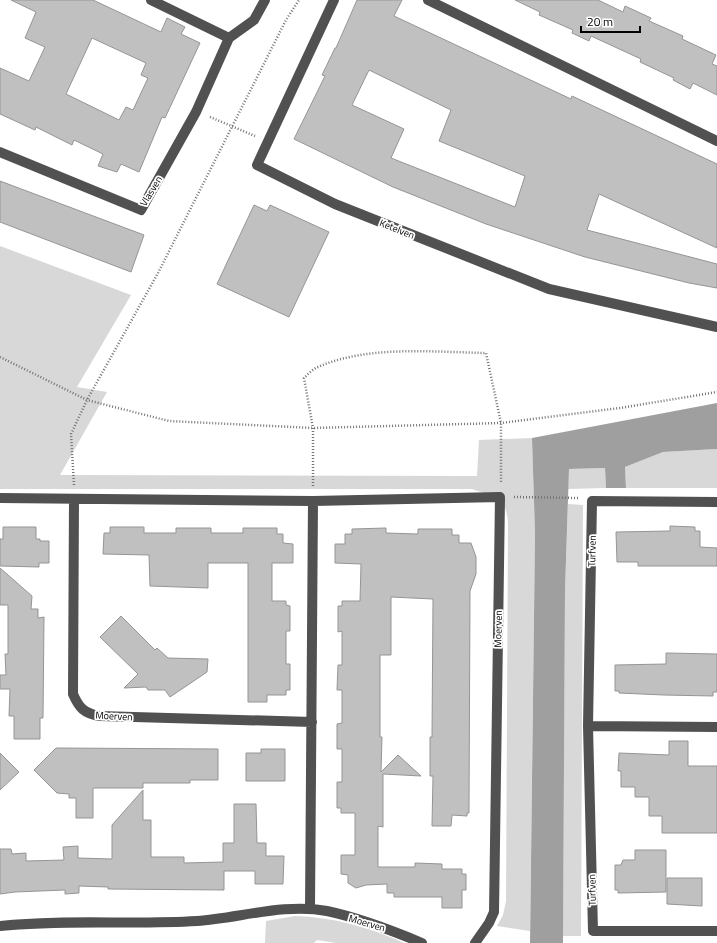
<svg xmlns="http://www.w3.org/2000/svg" width="717" height="943" viewBox="0 0 717 943" font-family="'Titillium Web',sans-serif">
  <style>
    .green { fill: #d8d8d8 }
    .water { fill: #9f9f9f }
    .building { fill: #c0c0c0; stroke: #959595; fill-rule: evenodd }
    .lines { fill: none; stroke-linecap: round; stroke-linejoin: round }
    .path { stroke: #737373; stroke-width: 2.5; stroke-dasharray: 1 2; stroke-linecap: butt }
    .minor { stroke: #515151; stroke-width: 10 }
    .labels { text-anchor: middle; dominant-baseline: central; stroke-width: 3.5; stroke-linejoin: round; paint-order: stroke }
    .street-label { font-size: 10px; fill: #000; stroke: #fff }
  </style>
  <rect width="100%" height="100%" fill="#fff"/>
  <path class="green" d="M 0,246 L 131,295 L 77,387 L 107,392 L 60,475 L 477,476 L 479,440 L 532,438 L 535,534 L 530,931 L 497,926 L 503,915 L 506,901 L 508,522 C 505,495 495,497 472,489 L 0,489 Z
    M 717,449 L 717,488 L 626,488 L 625,467 L 663,452 Z
    M 605,468 L 606,488 L 568,489 L 569,469 Z
    M 568,504 L 583,505 L 581,936 L 563,936 L 565,591 Z
    M 295,916 C 333,917 369,927 404,943 L 336,943 L 317,940 L 314,943 L 265,943 L 266,921 Z"/>
  <path class="water" d="M 717,403 L 717,449 L 663,452 L 625,467 L 626,488 L 606,488 L 605,468 L 569,469 L 565,591 L 563,943 L 530,943 L 535,534 L 532,438 Z"/>
  <path class="building" d="M 11,0 L 93,0 L 161,32 L 167,18 L 185,27 L 181,34 L 200,43 L 165,118 L 162,117 L 139,172 L 121,164 L 117,172 L 98,166 L 103,154 L 74,140 L 72,145 L 36,127 L 35,130 L 0,114 L 0,68 L 29,81 L 45,47 L 25,38 L 36,12 ZM 92,38 L 146,63 L 141,75 L 148,78 L 133,110 L 126,107 L 119,120 L 66,94 Z
    M 357,0 L 402,0 L 394,16 L 571,99 L 572,96 L 717,164 L 717,248 L 599,194 L 587,230 L 717,264 L 717,288 L 689,283 L 585,257 L 486,224 L 393,187 L 294,139 L 325,76 L 322,75 L 335,48 L 336,48 ZM 369,70 L 451,110 L 439,141 L 525,176 L 515,207 L 391,158 L 404,129 L 352,105 Z
    M 515,0 L 598,0 L 623,12 L 625,6 L 651,18 L 649,21 L 683,36 L 682,39 L 716,55 L 712,64 L 717,66 L 717,95 L 693,83 L 690,89 L 673,80 L 674,78 L 640,62 L 641,59 L 591,36 L 589,41 L 572,33 L 573,30 L 539,15 L 540,12 Z
    M 0,181 L 144,235 L 131,272 L 0,222 Z
    M 254,205 L 267,211 L 270,205 L 329,232 L 289,317 L 217,284 Z
    M 670,526 L 695,527 L 695,531 L 700,531 L 700,547 L 717,548 L 717,566 L 638,566 L 638,562 L 617,562 L 616,532 L 670,531 Z
    M 3,527 L 36,527 L 36,539 L 40,539 L 40,541 L 49,541 L 49,563 L 39,563 L 39,567 L 0,566 L 0,539 L 3,539 Z
    M 110,527 L 144,527 L 144,533 L 176,533 L 176,528 L 211,528 L 211,533 L 243,533 L 243,528 L 277,528 L 277,534 L 283,534 L 283,543 L 293,544 L 293,563 L 272,563 L 272,601 L 286,601 L 286,605 L 290,606 L 290,631 L 286,631 L 286,664 L 290,664 L 290,690 L 286,690 L 286,695 L 267,695 L 267,702 L 248,702 L 248,563 L 208,563 L 208,588 L 150,586 L 149,555 L 103,554 L 104,533 L 110,533 Z
    M 386,528 L 386,533 L 418,534 L 418,529 L 452,529 L 452,535 L 459,535 L 459,543 L 471,543 L 476,557 L 476,574 L 470,591 L 469,813 L 467,813 L 467,816 L 452,815 L 451,826 L 432,826 L 433,776 L 430,776 L 430,737 L 432,737 L 433,599 L 391,597 L 391,655 L 380,655 L 380,737 L 382,737 L 381,772 L 398,755 L 421,776 L 383,774 L 383,827 L 378,826 L 378,867 L 415,867 L 415,863 L 442,864 L 442,869 L 462,869 L 462,874 L 466,874 L 466,890 L 462,890 L 462,908 L 442,908 L 442,897 L 394,897 L 394,893 L 387,893 L 387,884 L 366,885 L 356,888 L 348,883 L 348,875 L 341,874 L 341,855 L 355,855 L 355,813 L 341,813 L 341,808 L 337,808 L 337,782 L 342,782 L 342,749 L 337,749 L 337,724 L 342,723 L 342,690 L 337,690 L 338,665 L 342,665 L 342,631 L 338,632 L 338,606 L 342,606 L 342,601 L 360,601 L 361,564 L 335,563 L 335,544 L 345,544 L 345,534 L 352,534 L 352,529 Z
    M 0,568 L 32,596 L 31,609 L 38,609 L 38,618 L 44,617 L 43,718 L 40,718 L 40,739 L 14,739 L 14,716 L 9,716 L 10,689 L 0,689 L 0,675 L 6,675 L 5,654 L 8,654 L 8,605 L 0,605 Z
    M 121,616 L 155,650 L 157,648 L 168,658 L 208,659 L 207,672 L 170,697 L 165,690 L 148,690 L 146,687 L 124,688 L 138,674 L 100,637 Z
    M 666,653 L 717,654 L 717,692 L 713,692 L 713,696 L 664,695 L 619,693 L 619,691 L 615,691 L 615,665 L 666,664 Z
    M 669,741 L 688,741 L 688,766 L 717,766 L 717,833 L 662,833 L 662,816 L 649,816 L 649,797 L 635,797 L 635,787 L 621,787 L 621,771 L 618,771 L 619,753 L 669,755 Z
    M 56,748 L 218,749 L 218,780 L 190,780 L 190,783 L 143,783 L 143,788 L 93,788 L 93,818 L 76,818 L 76,798 L 69,798 L 69,794 L 57,793 L 34,770 Z
    M 261,749 L 285,749 L 285,781 L 246,781 L 246,753 L 261,753 Z
    M 0,753 L 19,772 L 0,790 Z
    M 143,790 L 143,820 L 151,820 L 151,857 L 184,857 L 184,863 L 223,862 L 223,843 L 234,843 L 234,804 L 256,804 L 257,843 L 266,843 L 266,856 L 284,856 L 283,884 L 255,884 L 255,871 L 224,871 L 224,890 L 108,889 L 108,887 L 79,886 L 79,893 L 65,894 L 65,890 L 15,892 L 0,894 L 0,849 L 11,849 L 12,854 L 26,853 L 26,861 L 64,860 L 63,847 L 78,846 L 78,858 L 112,859 L 112,825 Z
    M 635,850 L 666,850 L 666,892 L 618,893 L 618,890 L 615,890 L 615,865 L 621,865 L 623,860 L 635,860 Z
    M 667,878 L 702,878 L 702,906 L 667,904 Z"/>
  <g class="lines">
    <path class="path" d="M 210,117 L 255,136
      M 0,357 L 87,400 L 169,421 L 313,428 L 501,423 L 620,408 L 717,392
      M 74,485 L 71,434 L 87,400 L 158,273 L 286,20 L 299,0
      M 313,486 L 313,428 L 304,378 C 308,374 313,369 318,367 C 368,345 432,352 486,353 L 501,423 L 501,483
      M 514,497 L 579,498"/>
    <path class="minor" d="M 151,0 L 229,38
      M 334,0 L 257,165 L 335,204 L 549,289 L 717,327
      M 428,0 L 717,141
      M 0,152 L 141,210 L 196,112 L 229,38 L 254,20 L 265,0
      M 0,498 L 313,501 L 500,497 L 494,912 L 489,923 L 475,943
      M 74,499 L 73,694 C 79,708 84,713 99,716 L 312,722
      M 717,502 L 592,501 L 588,726 L 593,931 L 717,931
      M 588,726 L 717,727
      M 310,909 L 313,501
      M 0,926 C 65,919 132,925 197,921 C 239,918 285,903 327,911 C 360,918 391,930 422,943"/>
  </g>
  <g class="labels">
    <g class="street-label">
      <text transform="translate(151 191) rotate(-59)">Vlasven</text>
      <text transform="translate(397 229) rotate(22)">Ketelven</text>
      <text transform="translate(592 551) rotate(-89)">Turfven</text>
      <text transform="translate(498 629) rotate(-89)">Moerven</text>
      <text transform="translate(114 716) rotate(3)">Moerven</text>
      <text transform="translate(592 890) rotate(-91)">Turfven</text>
      <text transform="translate(367 923) rotate(16)">Moerven</text>
    </g>
  </g>
  <path d="M581 26v6h59v-6" fill="none" stroke="#000000" stroke-width="2"/>
  <text x="587" y="26" font-size="12" fill="#000000" stroke="#ffffff" stroke-width="3" paint-order="stroke">20 m</text>
</svg>
